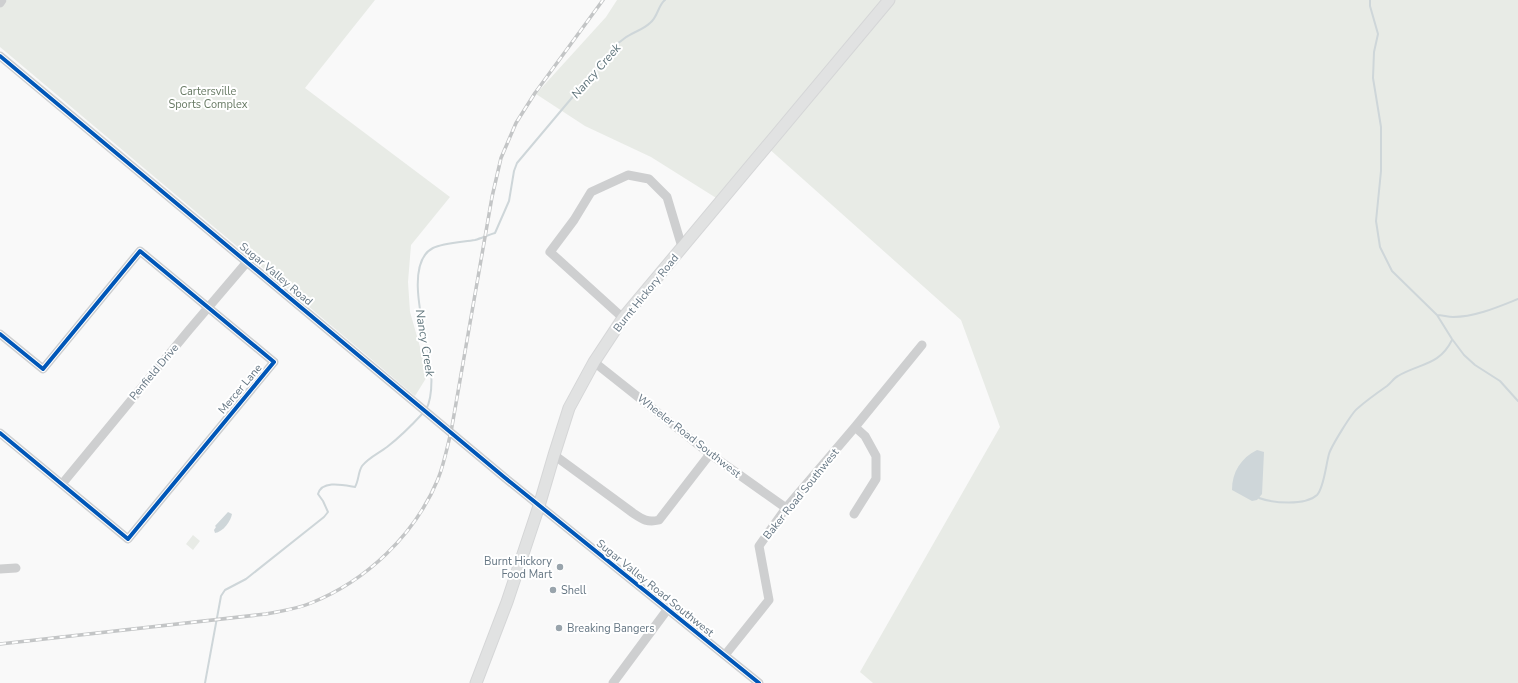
<svg xmlns="http://www.w3.org/2000/svg" width="1518" height="683" viewBox="0 0 1518 683" font-family="'Nunito Sans',sans-serif">
  <style>
    .green { fill: #e8ebe6 }
    .water { fill: #ced6d9 }
    .lines { fill: none; stroke-linecap: round; stroke-linejoin: round }
    .stream { stroke: #ced6d9; stroke-width: 2 }
    .major-casing { stroke: #d5d6d7; stroke-width: 13 }
    .minor { stroke: #cecfd0; stroke-width: 9 }
    .major { stroke: #e1e2e2; stroke-width: 11 }
    .rail-casing { stroke: #c3c5c6; stroke-width: 3.5 }
    .rail { stroke: #fff; stroke-width: 2; stroke-dasharray: 6; stroke-linecap: butt }
    .cycleway-casing { stroke: #fff; stroke-width: 6 }
    .cycleway { stroke: #0057b8; stroke-width: 4 }
    .poi-dot { fill: #99a4ac; stroke: #fff; stroke-width: 1.5 }
    .labels { text-anchor: middle; dominant-baseline: central; stroke-width: 4; stroke-linejoin: round; paint-order: stroke }
    .park-label { font-size: 11px; fill: #687a64; stroke: #fff }
    .street-label { font-size: 11px; fill: #657683; stroke: #fff }
    .poi-label { font-size: 11px; fill: #657683; stroke: #fff; text-anchor: start }
    .water-label { font-size: 12px; font-style: italic; fill: #60757c; stroke: #fff }
  </style>
  <rect width="100%" height="100%" fill="#f9f9f9"/>
  <path class="green" d="M 7,0 L 375,0 L 305,88 L 450,197 L 411,245 L 408,282 L 410,312 L 428,375 L 415,396 L 0,47 L 0,8 Z
    M 617,0 L 1518,0 L 1518,683 L 873,683 L 860,672 L 1000,427 L 961,320 L 767,147 L 721,201 L 651,157 L 585,126 L 536,94 L 606,17 Z
    M 193,535 L 200,541 L 193,550 L 186,544 Z"/>
  <path class="water" d="M 1257,450 L 1264,452 L 1262,494 L 1257,500 L 1252,501 L 1232,490 C 1232,472 1241,458 1257,450 Z
    M 228,512 L 232,514 C 231,521 223,532 215,533 L 214,530 L 216,527 L 215,526 Z"/>
  <g class="lines">
    <path class="stream" d="M 1370,0 L 1370,6 L 1378,34 L 1374,52 L 1373,78 L 1381,127 L 1381,171 L 1376,221 L 1380,247 L 1392,271 L 1437,315 L 1452,339 L 1464,355 L 1475,365 L 1500,381 L 1518,401
      M 1437,315 C 1442,315 1448,317 1453,317 C 1475,317 1498,307 1518,299
      M 426,410 C 432,398 432,383 431,370 C 429,343 401,264 433,248 C 443,243 463,242 475,240 C 482,238 488,235 495,233 L 509,201 L 514,171 L 517,163 L 618,43 C 622,41 625,37 628,36 C 636,31 644,29 650,23 C 658,17 658,5 665,0
      M 1259,498 C 1273,503 1305,506 1317,495 C 1324,488 1326,464 1329,454 C 1331,447 1352,412 1358,408 C 1367,400 1377,393 1387,386 C 1391,383 1394,378 1398,376 C 1420,363 1439,366 1452,340
      M 205,683 L 221,596 L 225,590 L 246,579 L 324,517 L 328,512 L 323,501 L 318,494 C 322,480 343,485 355,487 C 359,480 358,472 362,466 C 368,458 379,453 387,447 C 400,437 412,425 423,413"/>
    <defs>
      <path id="major" d="M 476,683 L 507,602 L 539,506 L 554,455 L 569,408 L 594,362 L 623,318 L 889,0"/>
    </defs>
    <use href="#major" class="major-casing"/>
    <path class="minor" d="M 0,3 L 2,0
      M 0,56 L 504,477 L 759,683
      M 623,318 L 550,252 L 574,220 L 591,192 L 628,175 L 649,179 L 667,197 L 682,247
      M 0,334 L 43,369 L 140,251 L 274,362 L 128,539 L 0,433
      M 594,362 L 710,454 L 786,508
      M 554,455 L 633,513 C 642,519 647,523 659,520 L 710,454
      M 62,484 L 189,330 L 247,262
      M 854,514 L 876,479 L 876,456 L 865,436 L 855,427
      M 0,569 L 16,568
      M 725,655 L 769,600 L 759,546 L 786,508 L 855,427 L 922,345
      M 613,683 L 667,610"/>
    <use href="#major" class="major"/>
    <defs>
      <path id="rail" d="M 0,644 L 266,614 C 281,611 297,609 311,603 C 366,581 415,535 438,479 C 444,464 447,448 451,432 L 492,197 L 501,158 L 516,123 L 535,93 L 603,0"/>
    </defs>
    <use href="#rail" class="rail-casing"/>
    <use href="#rail" class="rail"/>
    <defs>
      <path id="cycleway" d="M 0,56 L 504,477 L 759,683
        M 0,334 L 43,369 L 140,251 L 274,362 L 128,539 L 0,433"/>
    </defs>
    <use href="#cycleway" class="cycleway-casing"/>
    <use href="#cycleway" class="cycleway"/>
  </g>
  <g class="poi-dot">
    <circle cx="560" cy="567" r="4"/>
    <circle cx="553" cy="590" r="4"/>
    <circle cx="559" cy="628" r="4"/>
  </g>
  <g class="labels">
    <g class="park-label">
      <text x="208" y="91">Cartersville<tspan x="208" dy="13">Sports Complex</tspan></text>
    </g>
    <g class="street-label">
      <text transform="translate(276 274) rotate(40)">Sugar Valley Road</text>
      <text transform="translate(646 293) rotate(-51)">Burnt Hickory Road</text>
      <text transform="translate(154 372) rotate(-50)">Penfield Drive</text>
      <text transform="translate(240 389) rotate(-50)">Mercer Lane</text>
      <text transform="translate(689 436) rotate(38)">Wheeler Road Southwest</text>
      <text transform="translate(801 494) rotate(-51)">Baker Road Southwest</text>
      <text transform="translate(655 588) rotate(39)">Sugar Valley Road Southwest</text>
    </g>
    <g class="poi-label">
      <text x="552" y="561" text-anchor="end">Burnt Hickory<tspan x="552" dy="13">Food Mart</tspan></text>
      <text x="561" y="590">Shell</text>
      <text x="567" y="628">Breaking Bangers</text>
    </g>
    <g class="water-label">
      <text transform="translate(596 71) rotate(-49)">Nancy Creek</text>
      <text transform="translate(425 343) rotate(81)">Nancy Creek</text>
    </g>
  </g>
</svg>
